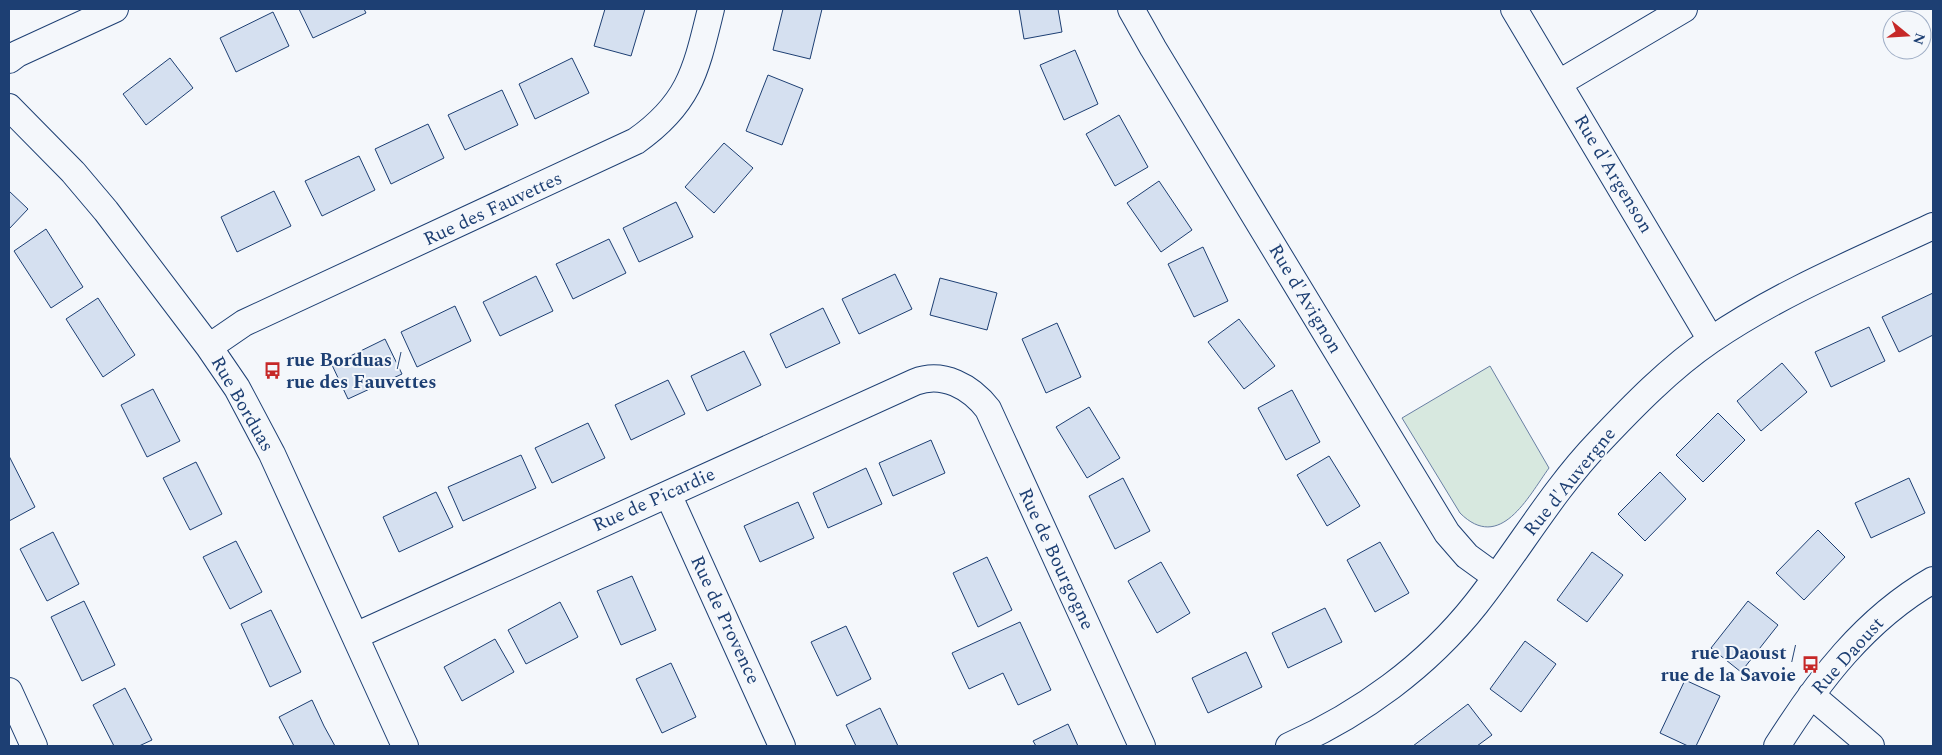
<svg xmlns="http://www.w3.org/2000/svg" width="1942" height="755" viewBox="0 0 1942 755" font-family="Spectral,serif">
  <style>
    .green { fill: #d7e8df; stroke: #687fa3 }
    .building { fill: #d5e0f0; stroke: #1d3f73 }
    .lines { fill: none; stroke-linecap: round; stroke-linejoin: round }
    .street-casing { stroke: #1d3f73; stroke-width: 28 }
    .street { stroke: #f4f7fb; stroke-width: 26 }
    .labels { text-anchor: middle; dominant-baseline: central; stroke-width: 4; stroke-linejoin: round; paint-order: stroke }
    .street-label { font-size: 19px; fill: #1d3f73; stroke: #f4f7fb }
    .poi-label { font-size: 19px; font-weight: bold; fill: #1d3f73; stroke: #f4f7fb; text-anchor: start }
  </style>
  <rect width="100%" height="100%" fill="#f4f7fb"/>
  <path class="green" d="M 1490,366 L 1549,468 C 1528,497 1500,553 1460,513 L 1402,418 Z"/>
  <path class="building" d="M 299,9 L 364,9 L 366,13 L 313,38 Z
    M 605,9 L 645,9 L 631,56 L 594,46 Z
    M 783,9 L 822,9 L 810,59 L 773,50 Z
    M 1019,9 L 1058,9 L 1062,32 L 1024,39 Z
    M 273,12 L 289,46 L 236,72 L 220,38 Z
    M 1075,50 L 1098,104 L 1064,120 L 1040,65 Z
    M 170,58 L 193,88 L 146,125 L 123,94 Z
    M 572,58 L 589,93 L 535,119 L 519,84 Z
    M 768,75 L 803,89 L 782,145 L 746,131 Z
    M 502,90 L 518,125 L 465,150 L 448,115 Z
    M 1119,115 L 1148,167 L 1115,186 L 1086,134 Z
    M 428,124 L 444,158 L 391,184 L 375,149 Z
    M 724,143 L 753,168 L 714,213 L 685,187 Z
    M 359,156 L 375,190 L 322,216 L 305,181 Z
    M 1159,181 L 1192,230 L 1161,252 L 1127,203 Z
    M 9,191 L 28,209 L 9,229 Z
    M 274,191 L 291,226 L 237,252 L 221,217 Z
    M 676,202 L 693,237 L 639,262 L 623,228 Z
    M 46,229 L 83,287 L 51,308 L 14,251 Z
    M 609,239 L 626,273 L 573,299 L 556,264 Z
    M 1203,247 L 1228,301 L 1194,317 L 1168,264 Z
    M 895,274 L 912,309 L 859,334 L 842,299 Z
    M 536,276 L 553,311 L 500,336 L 483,302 Z
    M 940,278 L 997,293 L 987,330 L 930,315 Z
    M 1933,293 L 1933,335 L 1899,352 L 1882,317 Z
    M 98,298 L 135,355 L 103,377 L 66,319 Z
    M 455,306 L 471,341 L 417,367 L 401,332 Z
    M 823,308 L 840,343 L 786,368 L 770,334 Z
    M 1239,319 L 1275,366 L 1244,389 L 1208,342 Z
    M 1057,323 L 1081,377 L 1046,393 L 1022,339 Z
    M 1869,327 L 1885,361 L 1831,387 L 1815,352 Z
    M 385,339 L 402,374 L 348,399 L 332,365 Z
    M 744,351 L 761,385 L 707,411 L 691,376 Z
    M 1782,363 L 1807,392 L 1761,431 L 1737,401 Z
    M 668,380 L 685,414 L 631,440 L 615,405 Z
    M 153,389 L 180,441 L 147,457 L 121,405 Z
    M 1292,390 L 1320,442 L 1286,460 L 1258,408 Z
    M 1089,407 L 1120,458 L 1087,478 L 1056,427 Z
    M 1718,413 L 1745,440 L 1703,482 L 1676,455 Z
    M 588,423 L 605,458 L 552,483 L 535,448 Z
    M 931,440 L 945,473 L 893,496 L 879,463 Z
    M 521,455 L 536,488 L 463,521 L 448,487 Z
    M 9,456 L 35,507 L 9,521 Z
    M 1329,456 L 1360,506 L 1327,526 L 1297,475 Z
    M 196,462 L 222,514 L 190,530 L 163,478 Z
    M 866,468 L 882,504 L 828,528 L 813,493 Z
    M 1660,472 L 1686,499 L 1645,541 L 1618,514 Z
    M 1123,478 L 1150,531 L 1115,549 L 1089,496 Z
    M 1909,478 L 1925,513 L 1871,538 L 1855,503 Z
    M 436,492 L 453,527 L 399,552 L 383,517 Z
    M 798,502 L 814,538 L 760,562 L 744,526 Z
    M 1818,530 L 1845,557 L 1804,600 L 1776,573 Z
    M 53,532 L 79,584 L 47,601 L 20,549 Z
    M 236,541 L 262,592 L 230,609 L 203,557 Z
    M 1380,542 L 1409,593 L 1375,612 L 1347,560 Z
    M 1592,552 L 1623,575 L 1587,622 L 1557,600 Z
    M 987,557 L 1012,610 L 978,627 L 953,573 Z
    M 1161,562 L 1190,613 L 1157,633 L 1128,581 Z
    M 632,576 L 656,630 L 621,645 L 597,591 Z
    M 84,601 L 115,665 L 82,681 L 51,617 Z
    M 1748,601 L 1778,625 L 1741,672 L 1711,648 Z
    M 560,602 L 578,637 L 526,664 L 508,630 Z
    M 1325,608 L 1342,642 L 1288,668 L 1272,633 Z
    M 271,610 L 301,672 L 270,687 L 241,624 Z
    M 1020,622 L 1051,690 L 1018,705 L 1003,673 L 969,689 L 952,653 Z
    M 846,626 L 871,679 L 837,696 L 811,642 Z
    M 495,639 L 514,672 L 462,701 L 444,667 Z
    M 1525,641 L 1556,664 L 1521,712 L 1490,689 Z
    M 1246,652 L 1262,687 L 1208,713 L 1192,678 Z
    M 671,663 L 696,717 L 662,733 L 636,679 Z
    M 1685,680 L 1720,696 L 1696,746 L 1688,746 L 1660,733 Z
    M 125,688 L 152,740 L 139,746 L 114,746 L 93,705 Z
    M 312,700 L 324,726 L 335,746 L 294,746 L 279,717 Z
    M 1468,704 L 1492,735 L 1477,746 L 1413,746 Z
    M 880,708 L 898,746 L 856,746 L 846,725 Z
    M 1068,724 L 1078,746 L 1036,746 L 1033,741 Z"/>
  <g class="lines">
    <defs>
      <path id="street" d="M 1131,9 L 1153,48 L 1447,533 L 1467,556 L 1496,577
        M 1514,9 L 1711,340
        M 9,60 L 17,54 L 115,9
        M 1559,83 L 1684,9
        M 9,107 L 73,172 L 106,211 L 209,347 L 237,388 L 272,454 L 405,746
        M 209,347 L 244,323 L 636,141 C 690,103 696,70 711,9
        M 668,494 L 782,746
        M 355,636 L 915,382 C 943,371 971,387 988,409 L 1142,746
        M 9,691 L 34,746
        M 1811,695 L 1871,746
        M 1289,746 C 1361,714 1427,666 1476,604 C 1518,551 1552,491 1599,442 C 1633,406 1670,368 1711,340 C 1780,293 1858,261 1933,226
        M 1777,746 C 1818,681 1865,619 1933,580"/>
    </defs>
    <use href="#street" class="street-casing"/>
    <use href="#street" class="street"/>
  </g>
  <defs>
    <symbol id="bus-bare" viewBox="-9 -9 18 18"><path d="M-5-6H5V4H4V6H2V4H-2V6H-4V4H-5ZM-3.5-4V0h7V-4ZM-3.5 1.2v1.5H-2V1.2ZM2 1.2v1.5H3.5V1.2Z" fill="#c62828" stroke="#f4f7fb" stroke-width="2.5" paint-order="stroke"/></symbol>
  </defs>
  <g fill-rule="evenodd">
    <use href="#bus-bare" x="260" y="358" width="25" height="25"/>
    <use href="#bus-bare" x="1798" y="652" width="25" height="25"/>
  </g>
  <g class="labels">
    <g class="street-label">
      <text transform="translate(1613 174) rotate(59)">Rue d'Argenson</text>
      <text transform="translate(493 209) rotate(-25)">Rue des Fauvettes</text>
      <text transform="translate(1305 299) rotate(59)">Rue d'Avignon</text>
      <text transform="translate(242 404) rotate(60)">Rue Borduas</text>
      <text transform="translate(1570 482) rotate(-51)">Rue d'Auvergne</text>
      <text transform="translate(654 500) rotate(-24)">Rue de Picardie</text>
      <text transform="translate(1056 559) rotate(65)">Rue de Bourgogne</text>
      <text transform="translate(725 620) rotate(65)">Rue de Provence</text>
      <text transform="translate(1848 656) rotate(-48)">Rue Daoust</text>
    </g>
    <g class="poi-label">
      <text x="286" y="360">rue Borduas /<tspan x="286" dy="22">rue des Fauvettes</tspan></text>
      <text x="1796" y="653" text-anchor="end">rue Daoust /<tspan x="1796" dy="22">rue de la Savoie</tspan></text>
    </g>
  </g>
  <rect width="1942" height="755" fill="none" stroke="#1d3f73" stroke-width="20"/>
  <g transform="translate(1907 35) rotate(108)"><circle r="24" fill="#f4f7fb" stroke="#9eadc5"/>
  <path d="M0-4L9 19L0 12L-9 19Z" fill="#c62828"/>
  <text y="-8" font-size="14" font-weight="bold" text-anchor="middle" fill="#1d3f73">N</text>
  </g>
</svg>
